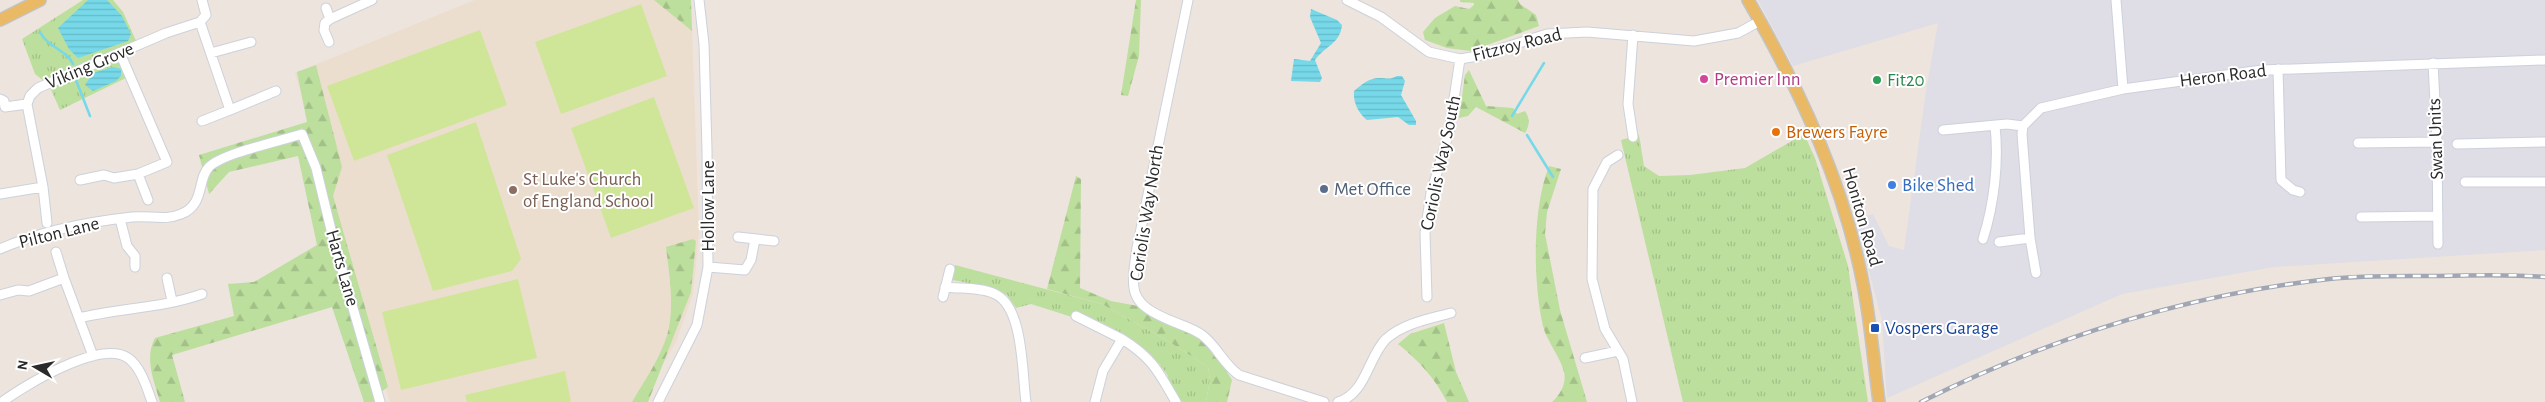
<svg xmlns="http://www.w3.org/2000/svg" width="2545" height="402" viewBox="0 0 2545 402" font-family="'Alegreya Sans',sans-serif">
  <style>
    .industrial { fill: #dfdde5 }
    .education { fill: #ecdece }
    .grass { fill: url(#grass-tufts) }
    .forest { fill: url(#forest-firs) }
    .pitch { fill: #cfe699 }
    .water { fill: url(#water-rules) }
    .lines { fill: none; stroke-linecap: round; stroke-linejoin: round }
    .stream { stroke: #76d8e8; stroke-width: 2.5 }
    .minor-casing { stroke: #ccd1db; stroke-width: 11 }
    .major-casing { stroke: #c4c4c4; stroke-width: 14 }
    .minor { stroke: #fff; stroke-width: 9 }
    .major { stroke: #e9b965; stroke-width: 11 }
    .rail-casing { stroke: #a0a6b4; stroke-width: 4.5 }
    .rail { stroke: #fff; stroke-width: 2.5; stroke-dasharray: 8; stroke-linecap: butt }
    .hotel-dot { fill: #d1479c; stroke: #fff; stroke-width: 2 }
    .leisure-dot { fill: #2e9e5b; stroke: #fff; stroke-width: 2 }
    .food-dot { fill: #e8710a; stroke: #fff; stroke-width: 2 }
    .shop-dot { fill: #3f7fe0; stroke: #fff; stroke-width: 2 }
    .service-dot { fill: #5c6f8a; stroke: #fff; stroke-width: 2 }
    .education-dot { fill: #8d6e63; stroke: #fff; stroke-width: 2 }
    .transit-dot { fill: #1a4fb4; stroke: #fff; stroke-width: 2 }
    .labels { text-anchor: middle; dominant-baseline: central; stroke-width: 4; stroke-linejoin: round; paint-order: stroke }
    .street-label { font-size: 19px; fill: #2b2b2b; stroke: #fff }
    .hotel-label { font-size: 19px; fill: #b23c85; stroke: #fff; text-anchor: start }
    .leisure-label { font-size: 19px; fill: #27864d; stroke: #fff; text-anchor: start }
    .food-label { font-size: 19px; fill: #c56008; stroke: #fff; text-anchor: start }
    .education-label { font-size: 19px; fill: #785e54; stroke: #fff; text-anchor: start }
    .shop-label { font-size: 19px; fill: #366cbe; stroke: #fff; text-anchor: start }
    .service-label { font-size: 19px; fill: #4e5e75; stroke: #fff; text-anchor: start }
    .transit-label { font-size: 19px; fill: #164399; stroke: #fff; text-anchor: start }
  </style>
  <defs>
    <pattern id="grass-tufts" width="24" height="20" patternUnits="userSpaceOnUse" patternTransform="scale(1.25)"><rect width="24" height="20" fill="#bcdf9d"/><path d="M3 7l-1-3M5 7V3M7 7l1-3M15 17l-1-3M17 17v-4M19 17l1-3" fill="none" stroke="#a2c087"/></pattern>
    <pattern id="forest-firs" width="22" height="20" patternUnits="userSpaceOnUse" patternTransform="scale(1.25)"><rect width="22" height="20" fill="#bcdf9d"/><path d="M5 1l3.5 6h-7zM16 11l3.5 6h-7z" fill="#a2c087"/></pattern>
    <pattern id="water-rules" width="6" height="5" patternUnits="userSpaceOnUse" patternTransform="scale(1.25)"><rect width="6" height="5" fill="#76d8e8"/><path d="M0 2.5h6" fill="none" stroke="#66bac7"/></pattern>
  </defs>
  <rect width="100%" height="100%" fill="#ece4dd"/>
  <path class="industrial" d="M 1758,0 L 2545,0 L 2545,250 L 2274,267 L 2122,294 L 1887,398 L 1882,320 L 1855,219 L 1873,214 L 1889,246 L 1904,250 L 1926,91 L 1938,23 L 1793,66 Z"/>
  <path class="education" d="M 475,0 L 691,0 L 699,232 L 693,294 L 676,342 L 647,392 L 643,402 L 390,402 L 295,73 Z"/>
  <path class="grass" d="M 83,0 L 113,0 L 123,12 L 137,43 L 45,82 L 35,74 L 22,39 Z
    M 118,56 L 128,77 L 60,110 L 49,85 Z
    M 1804,134 L 1815,158 L 1848,266 L 1868,402 L 1683,402 L 1621,140 L 1639,135 L 1644,166 L 1659,176 L 1690,175 L 1745,168 Z
    M 955,265 L 1102,304 L 1168,341 L 1208,367 L 1210,380 L 1206,402 L 1182,402 L 1167,380 L 1168,376 C 1147,343 1112,326 1076,312 L 1072,317 L 1031,304 L 1016,308 L 1007,295 L 990,287 L 952,280 Z"/>
  <path class="forest" d="M 654,0 L 691,0 L 692,31 Z
    M 1136,0 L 1141,0 L 1139,56 L 1128,96 L 1121,95 Z
    M 1460,0 L 1518,0 L 1520,4 L 1536,15 L 1539,26 L 1471,51 L 1447,48 L 1425,40 L 1423,32 L 1435,18 L 1455,6 L 1469,9 L 1474,5 L 1474,3 L 1460,2 Z
    M 316,65 L 342,167 L 333,196 L 388,387 L 374,397 L 375,402 L 364,402 L 332,307 L 172,355 L 185,402 L 160,402 C 154,381 144,358 155,338 L 234,316 L 228,284 L 254,282 L 317,245 L 298,156 L 229,172 L 209,194 L 199,155 L 307,122 L 297,72 Z
    M 1469,70 L 1486,106 L 1513,108 L 1517,114 L 1525,111 C 1530,119 1530,124 1525,133 L 1476,107 L 1468,116 L 1459,118 L 1465,75 Z
    M 1549,166 L 1561,169 L 1547,212 L 1545,234 L 1560,310 L 1587,402 L 1552,402 C 1560,395 1567,383 1564,372 C 1560,356 1547,342 1543,326 C 1533,282 1532,209 1549,166 Z
    M 1076,176 L 1081,179 L 1080,288 L 1111,301 L 1143,307 L 1154,317 L 1166,324 L 1194,333 L 1209,344 L 1232,380 L 1227,402 L 1206,402 L 1210,380 L 1208,367 L 1168,341 L 1102,304 L 1047,289 Z
    M 693,239 L 696,241 L 691,292 L 648,402 L 632,402 C 646,378 667,349 670,321 C 673,296 669,272 666,247 Z
    M 1444,323 L 1456,372 L 1469,402 L 1447,402 C 1435,378 1418,360 1398,344 L 1410,334 Z"/>
  <path class="pitch" d="M 641,4 L 667,76 L 561,114 L 535,42 Z
    M 480,30 L 507,105 L 354,161 L 327,86 Z
    M 654,97 L 694,208 L 611,238 L 571,128 Z
    M 476,122 L 521,259 L 512,271 L 433,291 L 387,155 Z
    M 518,279 L 537,358 L 401,390 L 382,312 Z
    M 565,371 L 571,402 L 467,402 L 465,395 Z"/>
  <path class="water" d="M 88,0 L 107,0 L 122,16 L 131,34 L 128,41 L 78,58 L 69,49 L 58,28 Z
    M 1311,9 L 1337,20 L 1342,25 C 1340,44 1325,46 1315,60 L 1322,78 L 1320,82 L 1291,81 L 1294,59 L 1310,61 L 1321,43 L 1310,17 Z
    M 113,67 L 121,69 L 121,76 L 116,81 L 93,91 L 85,85 L 93,73 Z
    M 1397,76 L 1402,76 L 1405,81 L 1401,95 L 1416,121 L 1416,125 L 1409,125 L 1398,117 L 1367,120 C 1358,113 1353,102 1354,91 C 1361,85 1369,78 1379,78 C 1388,78 1389,80 1397,76 Z"/>
  <g class="lines">
    <path class="stream" d="M 40,32 C 47,47 67,50 73,64
      M 76,80 L 90,116
      M 1512,116 L 1544,63
      M 1527,135 L 1553,177"/>
    <defs>
      <path id="minor" d="M 1188,0 L 1137,248 C 1130,293 1129,304 1174,322 C 1184,326 1194,329 1202,335 C 1217,346 1223,364 1239,375 L 1324,402
        M 1347,0 L 1381,17 L 1429,52 L 1460,59 L 1478,56 L 1547,34 L 1587,32 L 1694,41 L 1738,33 L 1760,21
        M 2116,0 L 2123,89
        M 326,8 L 330,19 L 372,0
        M 200,22 L 230,110 L 276,91
        M 329,42 L 324,30 L 325,23 L 330,19
        M 211,53 L 251,42
        M 2433,63 L 2437,142 L 2438,244
        M 2278,69 L 2281,180 L 2293,190 L 2300,192
        M 0,99 L 4,101 L 5,107 L 27,104
        M 202,121 L 230,110
        M 1943,130 L 2007,124 L 2023,126
        M 1633,137 L 1628,104 L 1633,35
        M 2358,143 L 2437,142
        M 2457,144 L 2545,142
        M 1618,155 L 1607,162 L 1593,189 L 1592,279 L 1605,329 L 1623,359 L 1632,402
        M 138,174 L 148,200
        M 80,180 L 104,175 L 114,178 L 138,174 L 167,162 L 120,53
        M 2465,182 L 2545,182
        M 43,187 L 47,223
        M 0,194 L 43,187 L 27,104 L 30,96 L 38,88 L 166,33 L 200,22 L 206,15 L 202,0
        M 2361,217 L 2438,216
        M 120,219 L 127,246 L 135,256 L 135,267
        M 738,237 L 774,241
        M 1983,239 C 1994,204 1999,163 1995,126
        M 1999,242 L 2030,238
        M 0,249 C 41,231 87,222 132,217 C 149,215 165,221 181,214 C 205,205 197,179 209,167 C 223,153 281,141 302,134 L 316,168 L 334,242 L 380,402
        M 56,252 L 64,278
        M 708,267 L 745,270 L 751,260 L 755,239
        M 2036,273 L 2030,238 L 2022,134 L 2023,126 L 2041,108 L 2123,89 L 2262,70 L 2545,60
        M 167,278 L 172,301
        M 945,287 C 960,289 981,287 995,294 C 1024,307 1022,375 1026,402
        M 0,295 L 18,290 L 29,291 L 64,278 L 93,356
        M 943,297 L 950,269
        M 1427,297 L 1425,233 L 1431,193 L 1449,132 L 1460,59
        M 1076,316 L 1122,339 L 1103,371 L 1095,402
        M 79,318 C 120,308 163,308 202,294
        M 1122,339 C 1153,358 1159,373 1176,402
        M 1585,358 L 1618,351
        M 2,402 C 25,385 101,339 128,358 C 141,367 147,388 152,402
        M 658,402 L 697,325 L 708,267 L 707,150 L 704,44 L 699,0
        M 1338,402 C 1366,394 1368,357 1386,339 C 1404,323 1429,319 1451,313"/>
      <path id="major" d="M 1748,0 C 1800,90 1845,186 1864,289 C 1871,326 1874,364 1879,402
        M 0,20 L 40,0"/>
    </defs>
    <use href="#minor" class="minor-casing"/>
    <use href="#major" class="major-casing"/>
    <use href="#minor" class="minor"/>
    <use href="#major" class="major"/>
    <defs>
      <path id="rail" d="M 1921,402 C 2049,338 2186,295 2329,279 C 2365,275 2403,276 2439,276 C 2474,275 2510,274 2545,277"/>
    </defs>
    <use href="#rail" class="rail-casing"/>
    <use href="#rail" class="rail"/>
  </g>
  <circle class="hotel-dot" cx="1704" cy="79" r="5"/>
  <circle class="leisure-dot" cx="1877" cy="80" r="5"/>
  <circle class="food-dot" cx="1776" cy="132" r="5"/>
  <circle class="shop-dot" cx="1892" cy="185" r="5"/>
  <circle class="service-dot" cx="1324" cy="189" r="5"/>
  <circle class="education-dot" cx="513" cy="190" r="5"/>
  <rect class="transit-dot" x="1870" y="323" width="10" height="10" rx="2.5"/>
  <g class="labels">
    <g class="street-label">
      <text transform="translate(1517 45) rotate(-14)">Fitzroy Road</text>
      <text transform="translate(90 66) rotate(-23)">Viking Grove</text>
      <text transform="translate(2223 76) rotate(-7)">Heron Road</text>
      <text transform="translate(2436 139) rotate(-92)">Swan Units</text>
      <text transform="translate(1441 163) rotate(-78)">Coriolis Way South</text>
      <text transform="translate(708 206) rotate(-90)">Hollow Lane</text>
      <text transform="translate(1147 213) rotate(-81)">Coriolis Way North</text>
      <text transform="translate(1862 217) rotate(74)">Honiton Road</text>
      <text transform="translate(59 233) rotate(-14)">Pilton Lane</text>
      <text transform="translate(342 268) rotate(74)">Harts Lane</text>
    </g>
    <g class="hotel-label">
      <text x="1714" y="79">Premier Inn</text>
    </g>
    <g class="leisure-label">
      <text x="1887" y="80">Fit20</text>
    </g>
    <g class="food-label">
      <text x="1786" y="132">Brewers Fayre</text>
    </g>
    <g class="education-label">
      <text x="523" y="179">St Luke's Church<tspan x="523" dy="22">of England School</tspan></text>
    </g>
    <g class="shop-label">
      <text x="1902" y="185">Bike Shed</text>
    </g>
    <g class="service-label">
      <text x="1334" y="189">Met Office</text>
    </g>
    <g class="transit-label">
      <text x="1885" y="328">Vospers Garage</text>
    </g>
  </g>
  <g transform="translate(35 367) rotate(279)" stroke="#ffffff" stroke-width="4" paint-order="stroke">
  <path d="M0-4L9 19L0 12L-9 19Z" fill="#2b2b2b"/>
  <text y="-8" font-size="14" font-weight="bold" text-anchor="middle" fill="#2b2b2b">N</text>
  </g>
</svg>
